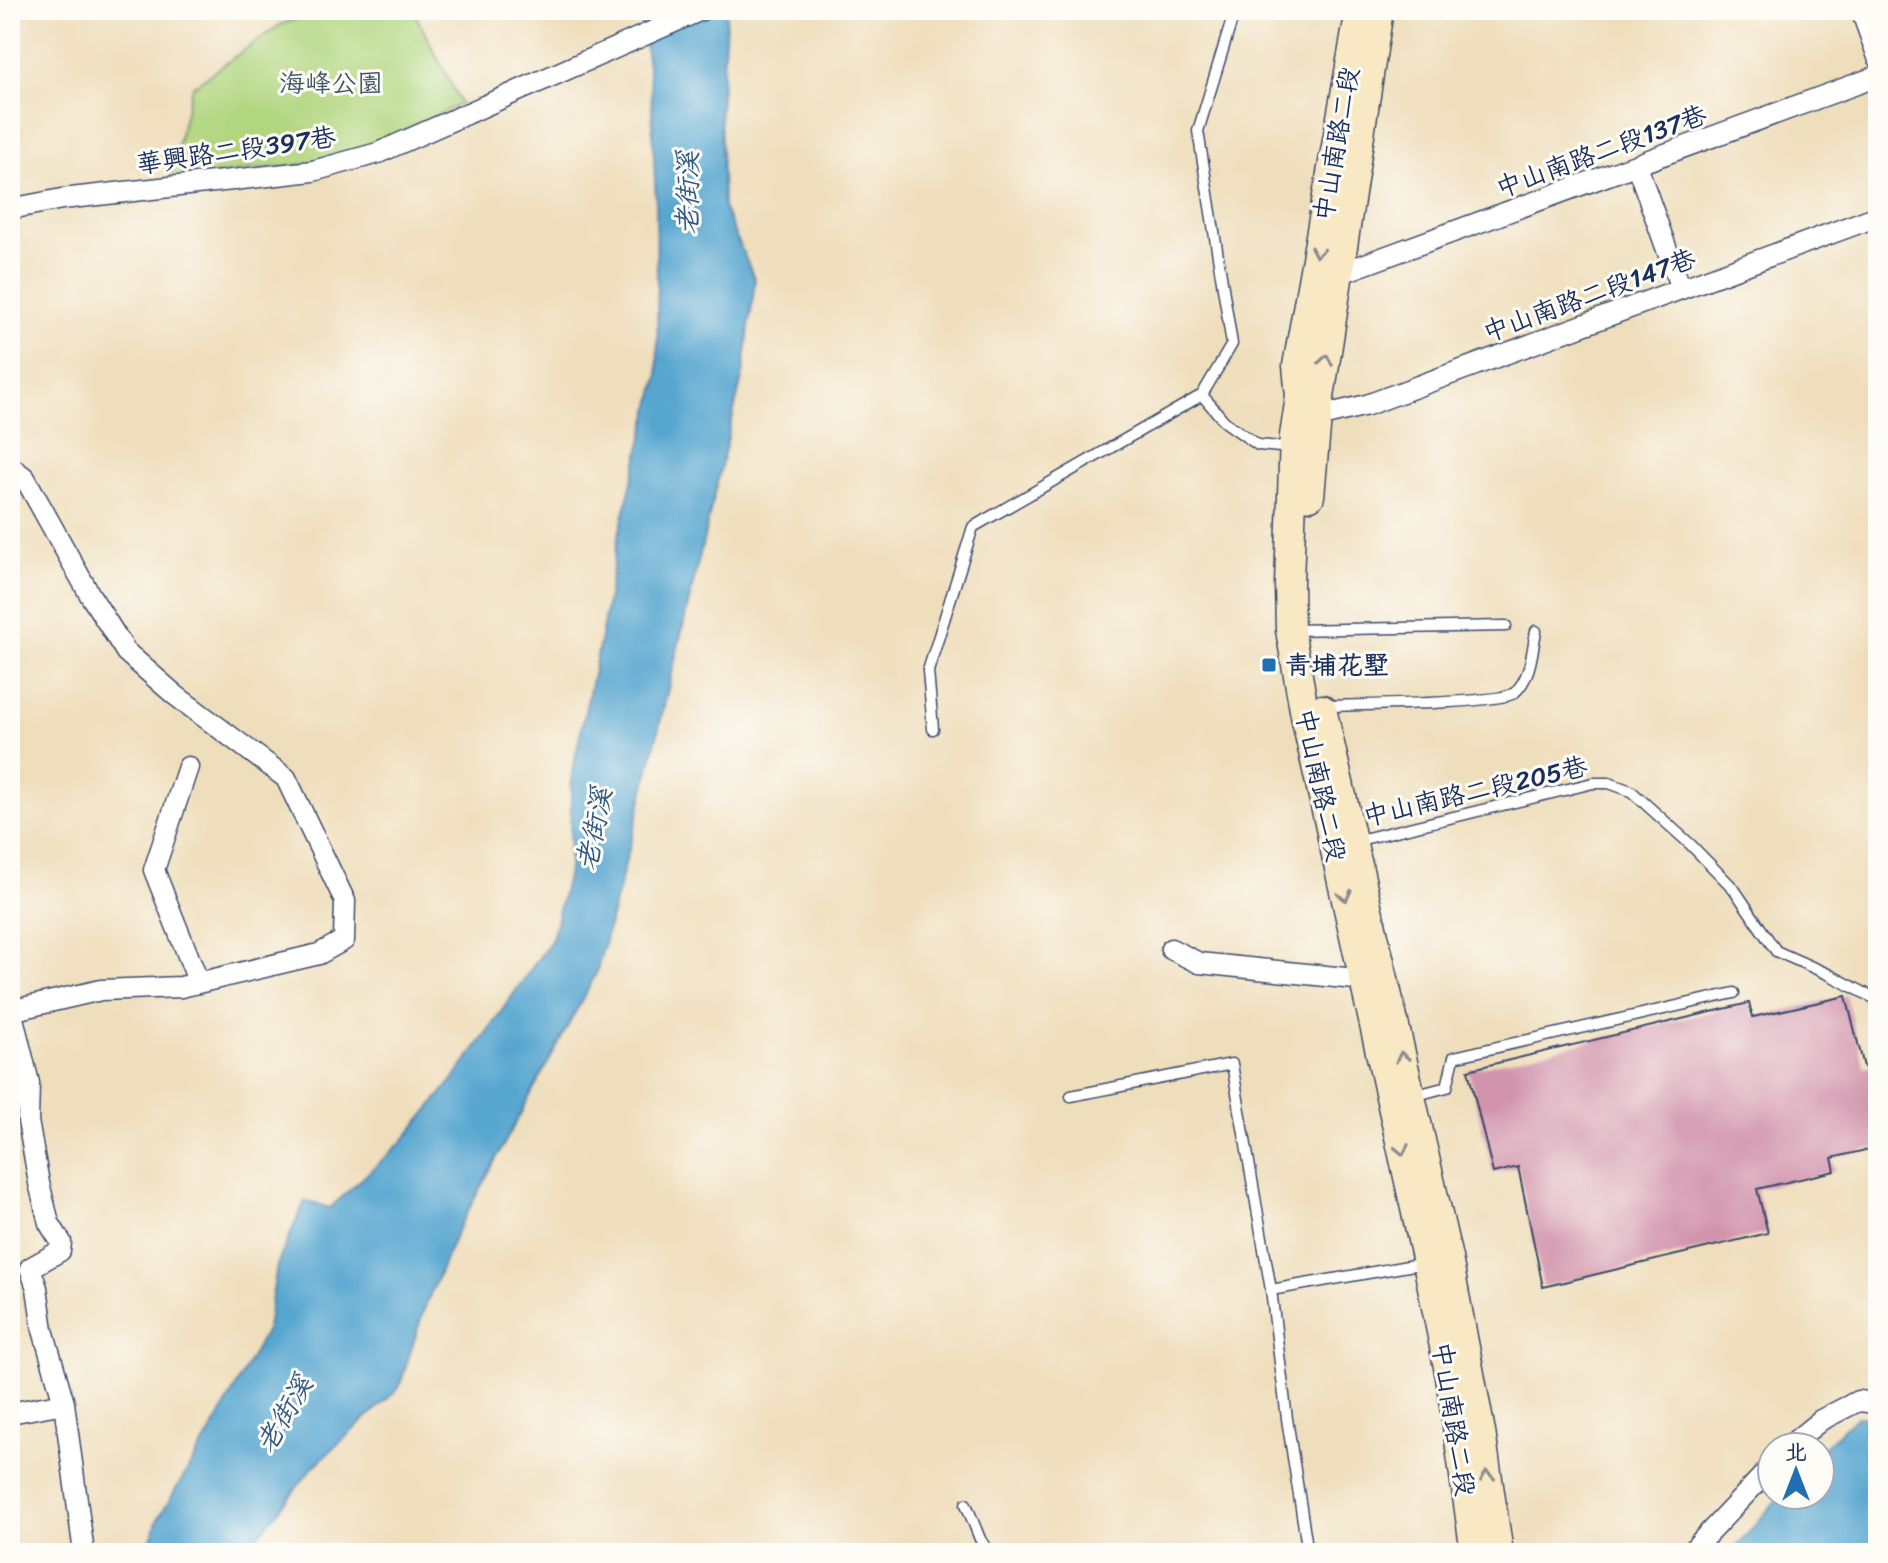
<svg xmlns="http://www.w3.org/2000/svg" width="1888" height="1563" viewBox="0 0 1888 1563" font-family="Sriracha,'LXGW WenKai TC',sans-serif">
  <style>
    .green { fill: #b1d67f; stroke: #66826e; stroke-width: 2 }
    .water { fill: #56a6d0; stroke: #386a97; stroke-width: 2 }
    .building { fill: #d294ac }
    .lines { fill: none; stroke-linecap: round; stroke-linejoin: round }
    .service-casing { stroke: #3b496c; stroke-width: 13 }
    .minor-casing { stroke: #3b496c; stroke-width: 23 }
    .secondary-casing { stroke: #3b496c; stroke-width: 31 }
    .service { stroke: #fff; stroke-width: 10 }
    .minor { stroke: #fff; stroke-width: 20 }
    .secondary { stroke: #f8e8c3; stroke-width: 28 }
    .oneway { stroke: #8a8c90 }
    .poi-dot { fill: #1f6fb2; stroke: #fdfcf7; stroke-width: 3 }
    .labels { text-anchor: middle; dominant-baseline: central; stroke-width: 6; stroke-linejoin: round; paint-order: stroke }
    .park-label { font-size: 26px; fill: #405966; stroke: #fdfcf7 }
    .street-label { font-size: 26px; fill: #1b2f5e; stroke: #fdfcf7 }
    .poi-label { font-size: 26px; font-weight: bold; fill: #1b2f5e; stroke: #fdfcf7; text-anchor: start }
    .water-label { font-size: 28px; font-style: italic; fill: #305986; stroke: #fdfcf7 }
  </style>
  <rect width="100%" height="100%" fill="#fdfcf7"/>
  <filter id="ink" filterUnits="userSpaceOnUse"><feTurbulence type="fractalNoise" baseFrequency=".0125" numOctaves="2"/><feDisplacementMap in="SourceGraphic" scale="16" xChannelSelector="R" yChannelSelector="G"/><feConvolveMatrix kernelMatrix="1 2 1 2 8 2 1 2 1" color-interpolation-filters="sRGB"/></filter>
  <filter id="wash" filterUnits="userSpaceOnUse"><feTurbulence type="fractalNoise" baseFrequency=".006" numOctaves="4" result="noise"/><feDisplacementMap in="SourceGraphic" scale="32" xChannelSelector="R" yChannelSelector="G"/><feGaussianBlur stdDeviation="1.8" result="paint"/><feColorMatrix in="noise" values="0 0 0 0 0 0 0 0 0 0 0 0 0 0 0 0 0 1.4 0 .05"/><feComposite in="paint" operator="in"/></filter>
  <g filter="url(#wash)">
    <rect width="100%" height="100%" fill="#efdebc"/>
    <path class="green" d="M 315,10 L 413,10 L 461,104 L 379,143 L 309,164 L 169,179 L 192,87 L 280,25 L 308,15 Z"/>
    <path class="water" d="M 640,10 L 727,10 L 720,110 L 723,207 L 755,280 L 744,369 L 641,803 L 596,974 L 457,1231 L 424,1309 L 399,1388 L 313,1467 L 245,1553 L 146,1553 L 158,1519 L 218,1420 L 267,1328 L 277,1265 L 305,1201 L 330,1208 L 403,1141 L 454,1079 L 552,939 L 569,868 L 572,773 L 601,637 L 618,538 L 658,377 L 656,205 L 651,87 Z
      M 1857,1416 L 1878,1418 L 1878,1553 L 1731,1553 L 1781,1495 L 1820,1495 L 1820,1451 Z"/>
    <g id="blocks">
      <path class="building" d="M 1846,996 L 1864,1067 L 1878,1064 L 1878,1147 L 1832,1158 L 1835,1171 L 1757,1189 L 1768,1233 L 1543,1287 L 1518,1167 L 1493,1173 L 1468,1070 L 1749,1003 L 1753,1017 Z"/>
    </g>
  </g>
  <g filter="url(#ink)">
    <use href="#blocks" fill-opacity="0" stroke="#3b496c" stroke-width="2"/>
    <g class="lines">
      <defs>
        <path id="service" d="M 1202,395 L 1225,422 L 1258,445 L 1291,448
          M 1292,630 L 1506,626
          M 1324,706 C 1352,705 1500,704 1514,693 C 1531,679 1532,651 1536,631
          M 933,729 L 928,671 L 973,527 L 1202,395 L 1232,344 L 1198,131 L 1235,10
          M 1355,841 L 1593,783 L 1609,783 L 1631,791 L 1690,844 L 1734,889 L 1776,951 L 1830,975 L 1874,998 L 1878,997
          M 1071,1096 L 1232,1064 L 1271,1290
          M 1413,1096 L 1447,1087 L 1454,1057 L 1734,993
          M 966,1504 L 980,1539 L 989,1553
          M 1308,1553 L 1287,1419 L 1271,1290 L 1425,1263
          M 1439,1553 L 1471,1544"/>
        <path id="minor" d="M 1861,10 L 1878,57
          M 1637,166 L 1681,289
          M 10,209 L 62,199 L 313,171 L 378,153 L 701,10
          M 1341,273 L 1878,76
          M 1317,417 L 1367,405 L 1878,216
          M 10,466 L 25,478 L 90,595 L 126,652 L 175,695 L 286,778 L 345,901 L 344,940 L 319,954 L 181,987 L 101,990 L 10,1011
          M 188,767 L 154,870 L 199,983
          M 1171,949 L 1199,963 L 1365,980
          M 11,1010 L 29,1083 L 28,1121 L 39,1183 L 49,1223 L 61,1242 L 60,1251 L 30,1268 L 37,1288 L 43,1330 L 64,1403 L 84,1553
          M 10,1413 L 64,1403
          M 1788,1447 L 1821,1420 L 1858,1401 L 1878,1403
          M 1690,1553 L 1772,1466"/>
        <path id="secondary" d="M 1360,10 L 1297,366 L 1300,397 L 1294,436 L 1289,584 L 1290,630 L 1306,721 L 1427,1262 L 1450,1377 L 1475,1553
          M 1310,496 L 1317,417 L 1379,10
          M 1322,709 L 1448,1258 L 1481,1432 L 1499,1553"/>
      </defs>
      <use href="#service" class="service-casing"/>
      <use href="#minor" class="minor-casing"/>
      <use href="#secondary" class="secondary-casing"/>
      <use href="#service" class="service"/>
      <use href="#minor" class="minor"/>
      <use href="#secondary" class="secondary"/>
    </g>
    <defs><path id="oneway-chevron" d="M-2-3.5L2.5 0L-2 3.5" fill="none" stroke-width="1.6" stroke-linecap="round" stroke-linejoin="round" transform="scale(2)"/></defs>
    <g class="oneway">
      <use href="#oneway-chevron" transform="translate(1317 252) rotate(100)"/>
      <use href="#oneway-chevron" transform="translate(1326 360) rotate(-80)"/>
      <use href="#oneway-chevron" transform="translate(1345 896) rotate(77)"/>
      <use href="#oneway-chevron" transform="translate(1402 1057) rotate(-102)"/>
      <use href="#oneway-chevron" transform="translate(1402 1150) rotate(78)"/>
      <use href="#oneway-chevron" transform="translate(1487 1476) rotate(-98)"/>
    </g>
  </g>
  <rect class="poi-dot" x="1261" y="657" width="16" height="16" rx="4"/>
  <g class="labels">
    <g class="park-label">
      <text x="331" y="83">海峰公園</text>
    </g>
    <g class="street-label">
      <text transform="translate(1336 144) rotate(-80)">中山南路二段</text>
      <text transform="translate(236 150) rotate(-8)">華興路二段397巷</text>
      <text transform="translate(1601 151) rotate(-20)">中山南路二段137巷</text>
      <text transform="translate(1589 295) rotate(-20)">中山南路二段147巷</text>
      <text transform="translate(1321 785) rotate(78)">中山南路二段</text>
      <text transform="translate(1475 791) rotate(-13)">中山南路二段205巷</text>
      <text transform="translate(1454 1419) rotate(81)">中山南路二段</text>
    </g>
    <g class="poi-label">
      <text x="1285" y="665">青埔花墅</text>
    </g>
    <g class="water-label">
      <text transform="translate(687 193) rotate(-90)">老街溪</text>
      <text transform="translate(594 829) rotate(-79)">老街溪</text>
      <text transform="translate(284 1414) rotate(-60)">老街溪</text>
    </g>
  </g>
  <rect width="1888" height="1563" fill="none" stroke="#fdfcf7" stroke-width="40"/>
  <g transform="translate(1796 1471)"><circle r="38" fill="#fdfcf7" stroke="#a3aaba" stroke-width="2"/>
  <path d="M0-6L14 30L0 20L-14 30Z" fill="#1f6fb2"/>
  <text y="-12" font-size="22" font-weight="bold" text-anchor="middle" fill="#1b2f5e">北</text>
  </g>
</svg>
